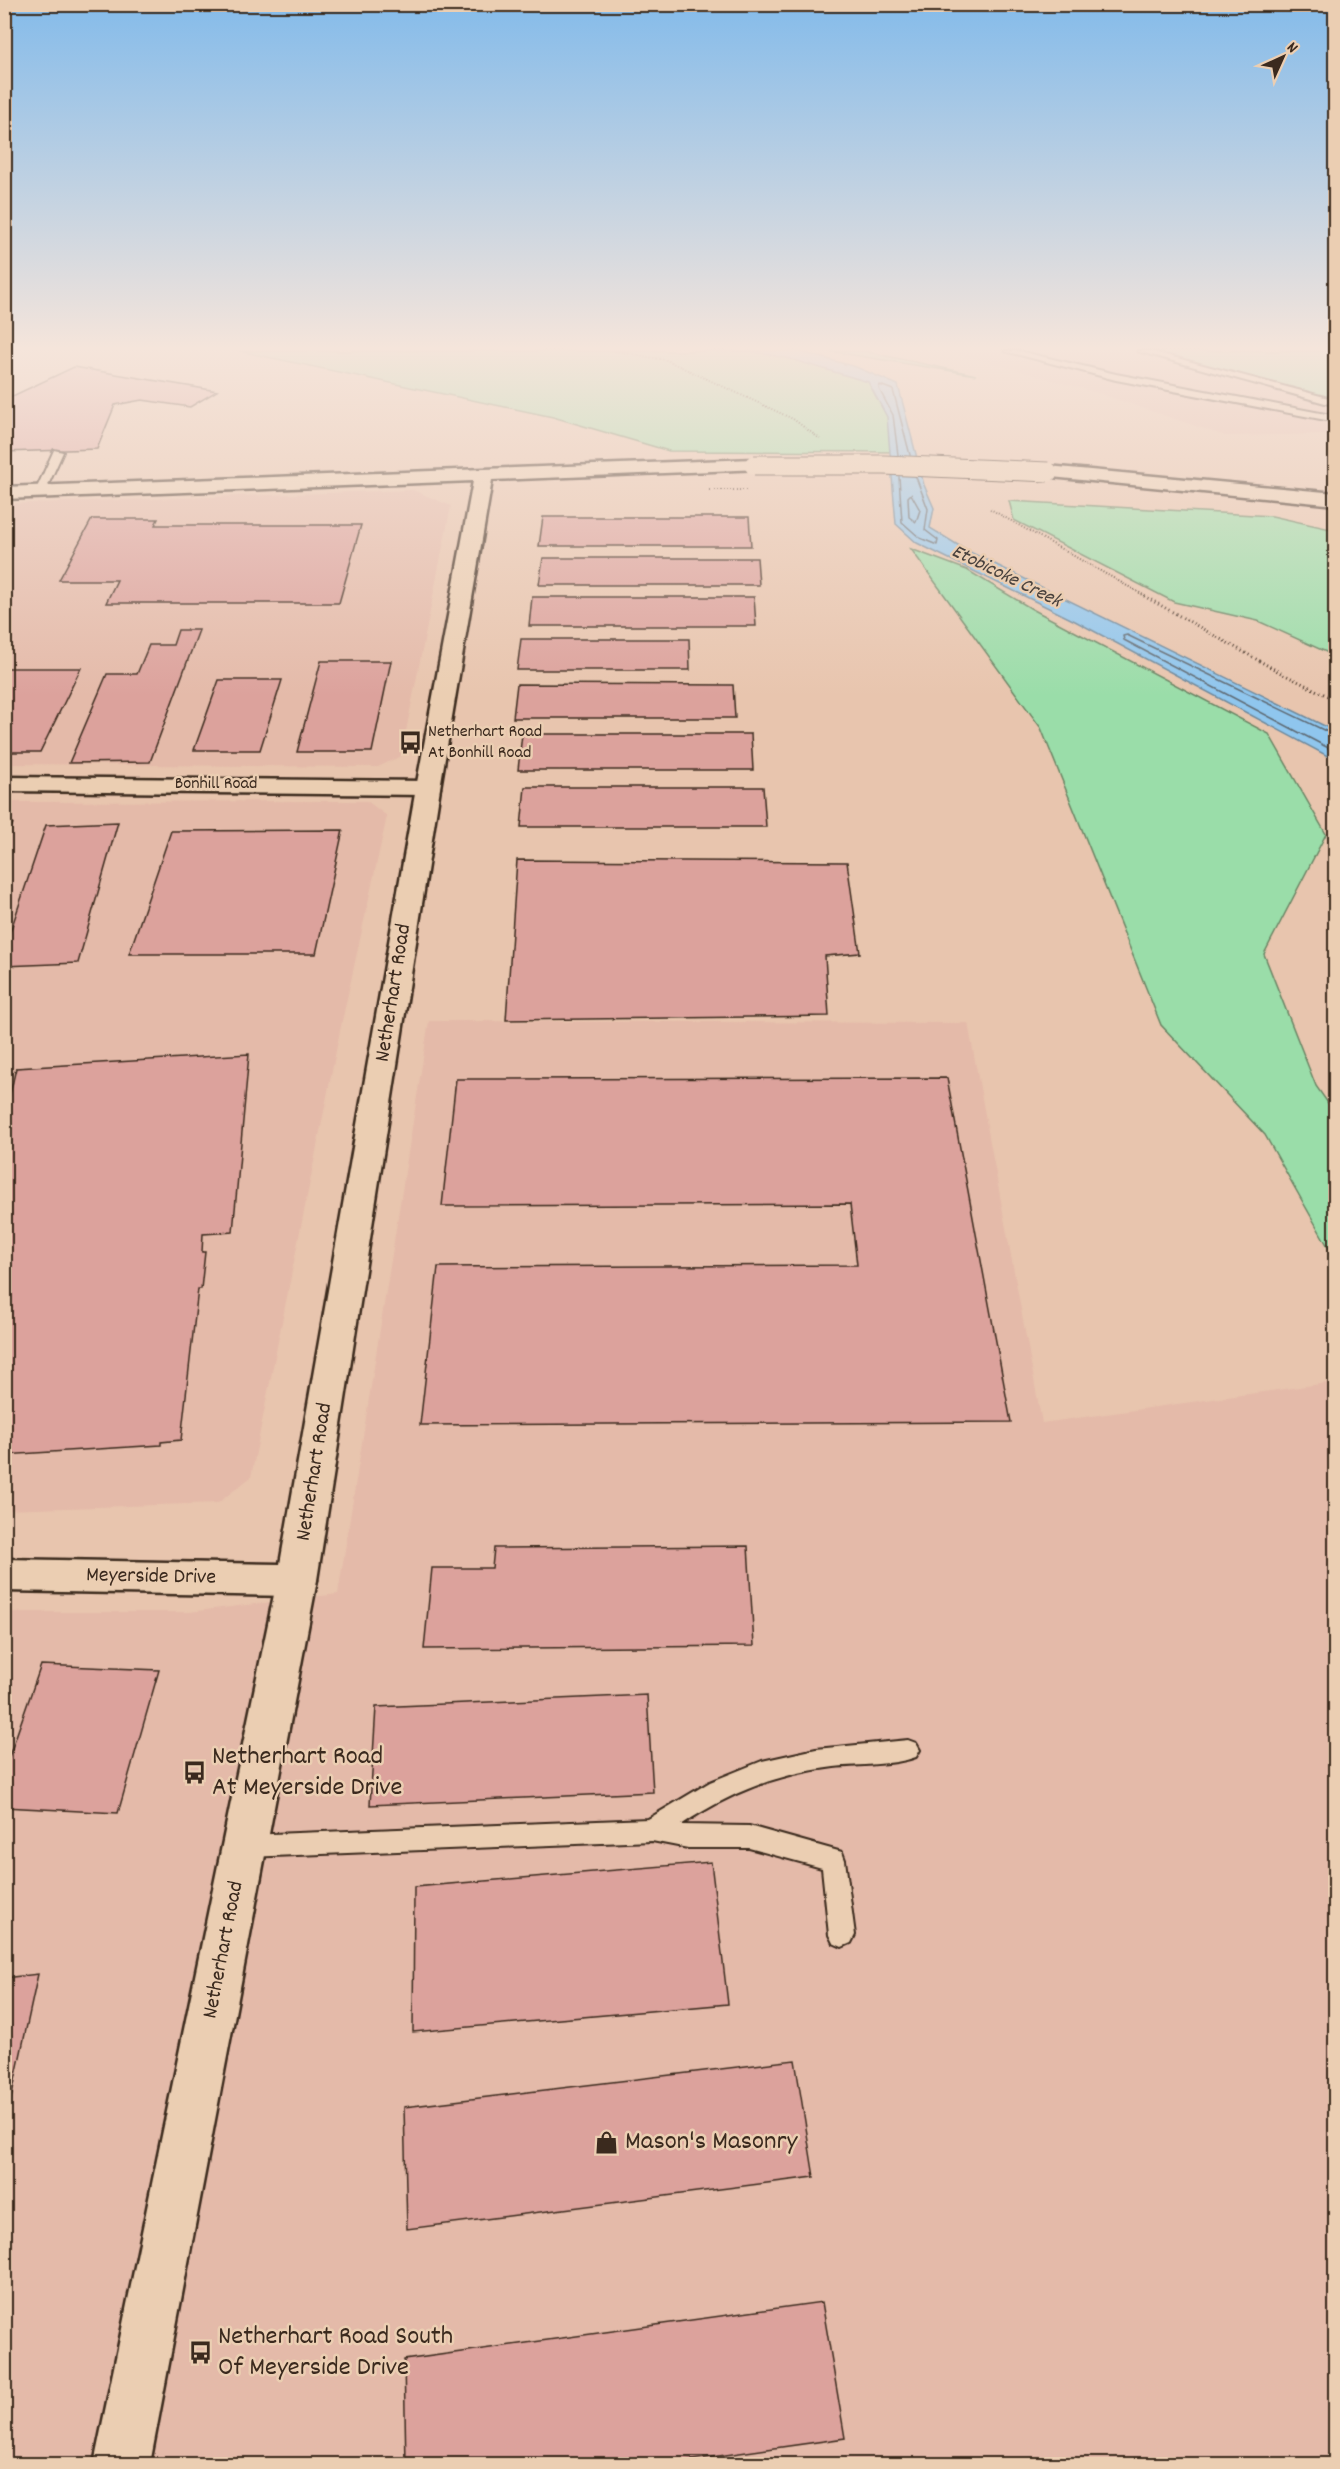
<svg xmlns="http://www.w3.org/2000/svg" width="1340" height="2469" viewBox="0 0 1340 2469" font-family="Dekko,sans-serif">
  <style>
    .built { fill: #e4baa9 }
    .green { fill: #9adda9; stroke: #6a8464; stroke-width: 1.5 }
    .water { fill: #8fc6ee; stroke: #6d889b; stroke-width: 1.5 }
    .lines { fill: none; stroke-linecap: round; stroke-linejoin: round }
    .shore { stroke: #5d6871; stroke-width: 1.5 }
    .building { fill: #dca29c; stroke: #3b2a1e; stroke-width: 1.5 }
    .lane-casing { stroke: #3b2a1e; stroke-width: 4 }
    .street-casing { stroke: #3b2a1e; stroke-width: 5 }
    .secondary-casing { stroke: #3b2a1e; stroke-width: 5 }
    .path-far1 { stroke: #3b2a1e; stroke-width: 2; stroke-dasharray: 1 2; stroke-linecap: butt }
    .path { stroke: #3b2a1e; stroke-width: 3; stroke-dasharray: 1 3; stroke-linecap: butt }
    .lane { fill: #ebceb2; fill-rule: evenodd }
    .street { fill: #ebceb2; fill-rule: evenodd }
    .secondary { fill: #ebceb2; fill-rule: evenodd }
    .secondary-bridge-casing { stroke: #3b2a1e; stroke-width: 21; stroke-linecap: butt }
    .secondary-bridge { stroke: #ebceb2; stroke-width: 19 }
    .labels { text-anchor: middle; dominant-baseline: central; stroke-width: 5; stroke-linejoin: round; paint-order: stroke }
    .far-poi-label { font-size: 18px; fill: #3b2a1e; stroke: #ebceb2; text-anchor: start }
    .far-street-label { font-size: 18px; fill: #3b2a1e; stroke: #ebceb2 }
    .far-water-label { font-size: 20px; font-style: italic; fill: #48413d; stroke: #ebceb2 }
    .street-label { font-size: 22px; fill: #3b2a1e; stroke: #ebceb2 }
    .near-poi-label { font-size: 27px; fill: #3b2a1e; stroke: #ebceb2; text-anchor: start }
  </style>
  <rect width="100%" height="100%" fill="#e8c5ae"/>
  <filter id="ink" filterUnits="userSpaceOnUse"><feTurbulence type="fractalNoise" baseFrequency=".0167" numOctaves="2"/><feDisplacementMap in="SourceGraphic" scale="12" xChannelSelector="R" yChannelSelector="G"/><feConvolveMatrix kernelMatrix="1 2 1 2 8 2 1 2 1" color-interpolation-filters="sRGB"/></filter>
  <g filter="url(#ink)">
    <path class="built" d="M 950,351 L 1335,351 L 1335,434 L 1225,436 L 1101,394 Z
      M 413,490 L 451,506 L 401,756 L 378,767 L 5,764 L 4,504 Z
      M 367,801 L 387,816 L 341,1026 L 251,1477 L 218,1503 L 5,1510 L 4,802 Z
      M 429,1021 L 968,1023 L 1042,1423 L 1335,1382 L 1335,2464 L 5,2464 L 4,1612 L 189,1612 L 338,1594 Z"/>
    <path class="green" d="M 239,351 L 769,351 L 876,380 L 906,452 L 669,451 L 553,417 Z
      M 828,351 L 863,351 L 976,375 Z
      M 1151,351 L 1335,351 L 1335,400 Z
      M 1009,501 L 1272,516 L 1335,530 L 1335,656 L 1258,621 L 1174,602 L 1014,520 Z
      M 911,549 L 967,570 L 1032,609 L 1269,734 L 1326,834 L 1264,954 L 1316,1086 L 1335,1113 L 1335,1259 L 1265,1135 L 1161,1025 L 1041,728 Z"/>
    <path class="water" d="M 702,351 L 798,351 L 856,367 L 898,385 L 924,485 L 934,508 L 930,528 L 966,550 L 1335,731 L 1335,760 L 1075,621 L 917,543 L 896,524 L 887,417 L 868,382 L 787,358 L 754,352 Z"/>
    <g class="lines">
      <path class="shore" d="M 898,455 L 893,415 L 879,389 L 880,385 L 893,390 L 910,455
        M 899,477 L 902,522 L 920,538 L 937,545 L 938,540 L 925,530 L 928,509 L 916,477
        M 911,494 L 920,510 L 916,522 L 909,517 L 908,497 Z
        M 1336,736 L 1127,635 L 1123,636 L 1124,640 L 1336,752"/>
    </g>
    <path class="building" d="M 74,367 L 217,391 L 190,407 L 142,400 L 115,405 L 97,449 L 4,452 L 4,400 Z
      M 543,517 L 749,517 L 751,546 L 539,546 Z
      M 92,519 L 158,519 L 155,525 L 361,525 L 339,603 L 106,603 L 117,580 L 59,580 Z
      M 543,558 L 757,558 L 759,585 L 539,585 Z
      M 532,597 L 754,597 L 756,626 L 529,626 Z
      M 178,630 L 199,630 L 150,762 L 69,763 L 107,674 L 137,674 L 149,645 L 173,645 Z
      M 521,639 L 689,639 L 690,670 L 517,670 Z
      M 321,661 L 391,661 L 372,752 L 297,752 Z
      M 4,668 L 81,668 L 40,752 L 4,752 Z
      M 219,680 L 282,680 L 260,750 L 194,750 Z
      M 517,684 L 733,685 L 735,718 L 513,718 Z
      M 522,734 L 751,734 L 753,770 L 518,770 Z
      M 525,787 L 763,787 L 766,827 L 521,827 Z
      M 118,822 L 78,963 L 4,966 L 4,950 L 46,825 Z
      M 4,823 L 13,823 L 4,847 Z
      M 343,830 L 316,954 L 129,954 L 171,831 Z
      M 517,860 L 847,862 L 860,953 L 825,956 L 829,1016 L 506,1020 Z
      M 249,1054 L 233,1232 L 203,1234 L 202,1252 L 205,1252 L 201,1289 L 198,1289 L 181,1440 L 161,1442 L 161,1445 L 4,1455 L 4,1120 L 16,1068 Z
      M 947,1078 L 1011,1422 L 420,1425 L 438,1267 L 857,1265 L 850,1204 L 442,1206 L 456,1079 Z
      M 748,1546 L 754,1646 L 424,1649 L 432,1568 L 492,1568 L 494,1548 Z
      M 41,1665 L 159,1670 L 118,1813 L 4,1807 L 4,1771 Z
      M 647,1695 L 653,1792 L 370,1805 L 376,1707 Z
      M 711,1862 L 728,2004 L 413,2032 L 414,1887 Z
      M 38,1974 L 4,2131 L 4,1978 Z
      M 795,2060 L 814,2177 L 407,2229 L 404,2107 Z
      M 822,2302 L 845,2438 L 663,2464 L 406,2464 L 404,2360 Z"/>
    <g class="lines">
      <defs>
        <path id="lane" d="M 1004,351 L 1019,351 L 1116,374 L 1336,416 L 1336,422 L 1116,380 Z
          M 1137,351 L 1150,351 L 1336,400 L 1336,406 Z
          M 54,450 L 63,452 L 45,492 L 36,494 L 35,492 Z
          M 908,1740 L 916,1743 L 920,1750 L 916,1757 C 891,1766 860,1764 834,1767 C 776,1774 729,1793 681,1825 L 749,1826 L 842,1852 L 845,1860 L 855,1935 L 851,1943 L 842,1947 L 833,1943 L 829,1935 L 822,1868 L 749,1848 L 688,1848 L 652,1841 L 245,1857 L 236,1854 L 233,1846 L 236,1838 L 245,1835 L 648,1819 L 710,1782 L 762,1761 L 816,1749 Z"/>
        <path id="street" d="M 4,777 L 428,781 L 437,783 L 440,788 L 437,793 L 428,795 L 4,791 Z
          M 297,1564 L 311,1569 L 317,1580 L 150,2464 L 94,2464 L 277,1580 L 283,1569 Z"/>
        <path id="secondary" d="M 754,459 L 763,465 L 761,469 L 492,480 L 440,788 L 317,1580 L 311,1591 L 297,1596 L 4,1591 L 4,1559 L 280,1564 L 416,788 L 473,481 L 4,499 L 4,487 Z
          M 1048,466 L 1336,493 L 1336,505 L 1041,476 L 1039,472 Z"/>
      </defs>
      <use href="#lane" class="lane-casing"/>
      <use href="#street" class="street-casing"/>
      <use href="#secondary" class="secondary-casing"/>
      <path class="path-far1" d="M 615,351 L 666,360 L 793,419 L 820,439
        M 709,490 L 747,490
        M 990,509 L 1147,597"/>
      <path class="path" d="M 1144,596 L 1281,673 L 1336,700"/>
      <use href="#lane" class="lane"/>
      <use href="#street" class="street"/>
      <use href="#secondary" class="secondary"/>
      <defs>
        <path id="secondary-bridge" d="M 754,465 L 884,465 L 1048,472"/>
      </defs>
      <use href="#secondary-bridge" class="secondary-bridge-casing"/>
      <use href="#secondary-bridge" class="secondary-bridge"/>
    </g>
  </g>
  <linearGradient id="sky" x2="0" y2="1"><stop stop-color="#84bbea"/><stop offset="0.5" stop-color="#f5e5db"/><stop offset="1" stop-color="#f5e5db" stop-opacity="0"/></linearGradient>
  <rect width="1340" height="696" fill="url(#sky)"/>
  <defs>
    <symbol id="bus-bare" viewBox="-9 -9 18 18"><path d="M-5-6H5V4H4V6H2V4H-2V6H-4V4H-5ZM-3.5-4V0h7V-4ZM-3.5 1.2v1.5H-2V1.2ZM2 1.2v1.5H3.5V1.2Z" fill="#3b2a1e" stroke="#ebceb2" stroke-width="2.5" paint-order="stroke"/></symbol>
    <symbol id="shop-bare" viewBox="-9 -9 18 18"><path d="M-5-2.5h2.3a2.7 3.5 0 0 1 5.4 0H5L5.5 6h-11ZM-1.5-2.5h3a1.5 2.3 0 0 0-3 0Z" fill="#3b2a1e" stroke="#ebceb2" stroke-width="2.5" paint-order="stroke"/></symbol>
  </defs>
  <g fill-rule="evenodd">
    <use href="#bus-bare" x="394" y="726" width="33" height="33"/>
    <use href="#bus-bare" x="178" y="1756" width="33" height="33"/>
    <use href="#shop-bare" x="590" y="2126" width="33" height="33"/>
    <use href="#bus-bare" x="184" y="2336" width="33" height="33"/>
  </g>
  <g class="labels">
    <g class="far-poi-label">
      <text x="428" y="732">Netherhart Road<tspan x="428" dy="21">At Bonhill Road</tspan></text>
    </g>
    <g class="far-street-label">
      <text x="216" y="784">Bonhill Road</text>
    </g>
    <g class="far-water-label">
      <text transform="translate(1006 577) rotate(26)">Etobicoke Creek</text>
    </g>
    <g class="street-label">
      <text transform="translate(394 993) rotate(-81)">Netherhart Road</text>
      <text transform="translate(315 1472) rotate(-81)">Netherhart Road</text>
      <text transform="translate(151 1577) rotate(1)">Meyerside Drive</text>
      <text transform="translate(224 1950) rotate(-79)">Netherhart Road</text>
    </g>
    <g class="near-poi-label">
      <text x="212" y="1757">Netherhart Road<tspan x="212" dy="31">At Meyerside Drive</tspan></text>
      <text x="625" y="2142">Mason's Masonry</text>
      <text x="218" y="2337">Netherhart Road South<tspan x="218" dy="31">Of Meyerside Drive</tspan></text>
    </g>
  </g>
  <rect width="1340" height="2469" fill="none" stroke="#ebceb2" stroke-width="24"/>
  <rect x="12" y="12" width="1316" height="2445" fill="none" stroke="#3b2a1e" stroke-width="2" filter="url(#ink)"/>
  <g transform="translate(1283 57) rotate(45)" stroke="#ebceb2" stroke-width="4.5" paint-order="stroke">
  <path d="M0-4.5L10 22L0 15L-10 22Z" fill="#3b2a1e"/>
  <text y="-9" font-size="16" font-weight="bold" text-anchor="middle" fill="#3b2a1e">N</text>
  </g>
</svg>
